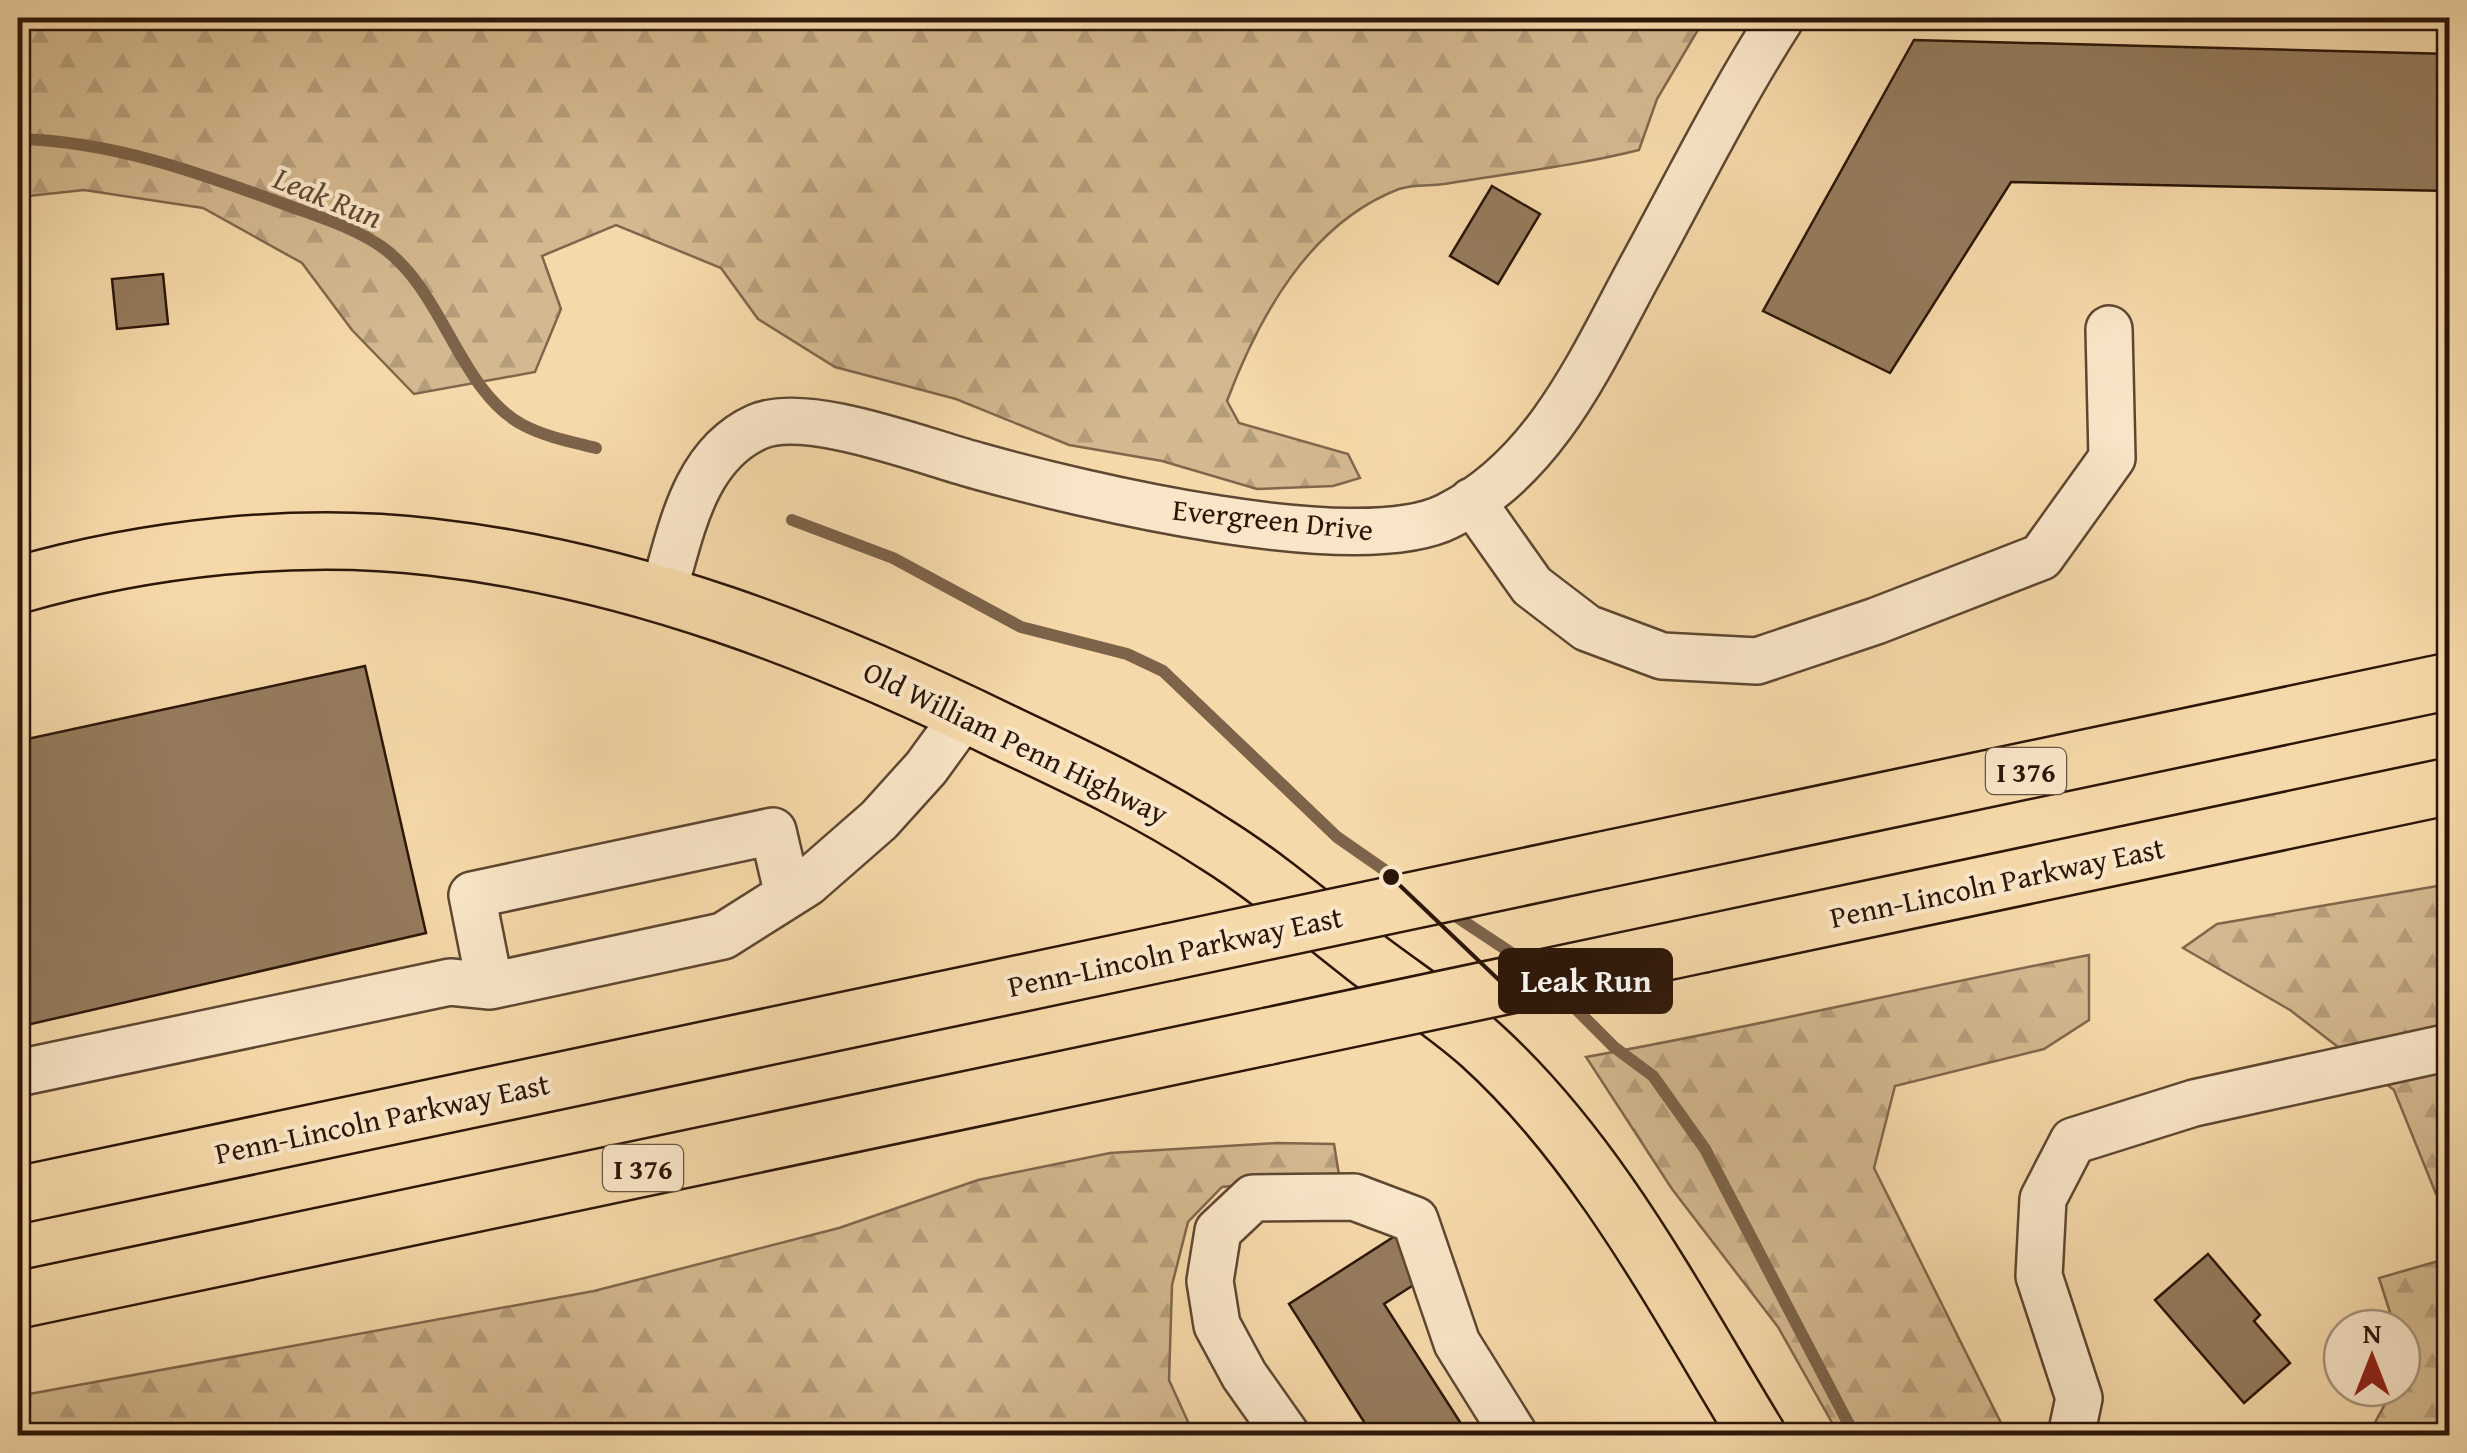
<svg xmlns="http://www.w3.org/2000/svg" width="2467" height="1453" viewBox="0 0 2467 1453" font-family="'Gentium Book Plus',serif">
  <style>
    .forest { fill: url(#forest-firs); stroke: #80674c; stroke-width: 2.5 }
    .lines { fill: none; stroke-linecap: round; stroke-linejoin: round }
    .stream { stroke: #7c6349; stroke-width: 12 }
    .building { fill: #957b5d; stroke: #2c1609; stroke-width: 2.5 }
    .minor-casing { stroke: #5e4731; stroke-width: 50 }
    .major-casing { stroke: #2c1609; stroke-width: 60 }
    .highway-casing { stroke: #2c1609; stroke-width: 60 }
    .minor { stroke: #f9e6c8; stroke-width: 45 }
    .major { stroke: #f6d9aa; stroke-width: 55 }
    .highway { stroke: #f6d9aa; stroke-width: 55 }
    .highway-bridge-casing { stroke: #2c1609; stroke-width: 60; stroke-linecap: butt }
    .highway-bridge { stroke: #f6d9aa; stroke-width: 55 }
    .labels { text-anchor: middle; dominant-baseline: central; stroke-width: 8; stroke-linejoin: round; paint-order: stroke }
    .shield { fill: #f9e6c8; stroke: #6a5442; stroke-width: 2.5 }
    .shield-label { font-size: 28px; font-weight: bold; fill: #2c1609 }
    .street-label { font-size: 30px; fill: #2c1609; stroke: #f9e6c8 }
    .water-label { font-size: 32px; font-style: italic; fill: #614a33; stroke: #f9e6c8 }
    .leader { fill: none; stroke: #2c1609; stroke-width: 4 }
    .callout-dot { fill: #2c1609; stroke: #f9e6c8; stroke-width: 4 }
    .callout { fill: #2c1609; stroke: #2c1609; stroke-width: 4 }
    .callout-label { font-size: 32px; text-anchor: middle; font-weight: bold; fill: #fff }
  </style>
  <defs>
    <pattern id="forest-firs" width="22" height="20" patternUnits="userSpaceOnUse" patternTransform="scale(2.5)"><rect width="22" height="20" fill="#d4b88f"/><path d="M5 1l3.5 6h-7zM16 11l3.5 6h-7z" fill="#b69d7a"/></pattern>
  </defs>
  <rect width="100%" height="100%" fill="#f6d9aa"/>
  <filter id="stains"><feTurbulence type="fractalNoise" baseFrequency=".002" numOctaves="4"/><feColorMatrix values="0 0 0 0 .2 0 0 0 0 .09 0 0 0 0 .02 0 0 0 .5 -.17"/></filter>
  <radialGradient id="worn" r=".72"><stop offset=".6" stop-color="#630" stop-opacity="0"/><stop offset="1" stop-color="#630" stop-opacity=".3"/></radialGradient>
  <path class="forest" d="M 18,18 L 1705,18 L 1657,99 L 1639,150 C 1575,166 1510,173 1444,184 C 1430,186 1413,184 1399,189 C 1310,223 1259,316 1227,401 L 1239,423 L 1348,454 L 1360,478 L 1333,486 L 1257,489 L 1162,461 L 1069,445 L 956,399 L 835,367 L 758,319 L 721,268 L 616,225 L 542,256 L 561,309 L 535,372 L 414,394 L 352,330 L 302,263 L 203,208 L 84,190 L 18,197 Z
    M 2449,884 L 2449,1193 L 2436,1194 L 2394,1090 L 2290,1010 L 2183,948 L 2217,924 Z
    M 2089,955 L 2089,1020 L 2044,1049 L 1895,1086 L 1874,1168 L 2007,1435 L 1839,1435 L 1778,1327 L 1672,1189 L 1586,1057 C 1755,1027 1921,987 2089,955 Z
    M 1277,1143 L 1334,1144 L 1339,1175 L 1222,1187 L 1188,1222 L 1172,1285 L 1169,1380 L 1194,1435 L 18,1436 L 18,1396 L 594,1291 L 839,1228 L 978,1180 L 1110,1153 Z
    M 2449,1258 L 2449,1435 L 2368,1435 L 2394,1388 L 2402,1388 L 2407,1365 L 2402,1328 L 2395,1328 L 2379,1278 Z"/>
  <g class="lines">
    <path class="stream" d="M 18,139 C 111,141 197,172 284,204 C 316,216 354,227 382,247 C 444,291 459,391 523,425 C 546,437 572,442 596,448
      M 792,520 L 893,558 L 1021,627 L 1127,654 L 1163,671 L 1337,837 L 1406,885
      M 1448,911 L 1531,966
      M 1557,990 L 1614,1047 L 1653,1076 L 1705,1149 L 1855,1436"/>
  </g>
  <path class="building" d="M 1914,40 L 2450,54 L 2450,191 L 2011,182 L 1890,373 L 1763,311 Z
    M 1492,186 L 1540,214 L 1498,284 L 1450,256 Z
    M 163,274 L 168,324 L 117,329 L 112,279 Z
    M 365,666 L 426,933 L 18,1027 L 18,741 Z
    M 1395,1236 L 1423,1279 L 1384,1304 L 1469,1436 L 1373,1436 L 1289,1304 Z
    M 2208,1254 L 2260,1315 L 2254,1321 L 2290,1363 L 2244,1403 L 2155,1300 Z"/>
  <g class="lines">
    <defs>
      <path id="minor" d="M 1472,501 L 1532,586 L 1587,628 L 1662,656 L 1757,661 L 1876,621 L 2041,557 L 2112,458 L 2109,329
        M 663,593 C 681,533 693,456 757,427 C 807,405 925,452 978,466 C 1078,494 1358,562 1448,516 C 1548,466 1593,356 1644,263 C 1689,180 1731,96 1781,18
        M 788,895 L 773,831 L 472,895 L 490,986 L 723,936 L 807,883 L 879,820 L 926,768 L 966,713
        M 18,1073 L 450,982 L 490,986
        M 1287,1436 L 1244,1375 L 1217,1325 L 1210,1281 L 1218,1231 L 1253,1198 L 1354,1197 L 1415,1220 L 1457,1343 L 1515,1436
        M 2071,1436 L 2079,1398 L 2039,1276 L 2043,1199 L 2073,1141 L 2194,1103 L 2450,1047"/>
      <path id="major" d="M 18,585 C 147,548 297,531 431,547 C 634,570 821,643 1003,732 C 1075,766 1148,800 1215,844 C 1268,877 1316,919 1365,957 C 1403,986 1445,1013 1481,1045 C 1599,1152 1676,1302 1758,1436"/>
      <path id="highway" d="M 1603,860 L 2450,681
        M 1703,944 L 2450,786
        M 18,1195 L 1169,952
        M 18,1300 L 1269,1036"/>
    </defs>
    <use href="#minor" class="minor-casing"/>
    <use href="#major" class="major-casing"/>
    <use href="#highway" class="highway-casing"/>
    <use href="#minor" class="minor"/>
    <use href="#major" class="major"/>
    <use href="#highway" class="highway"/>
    <defs>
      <path id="highway-bridge" d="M 1169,952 L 1603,860
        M 1269,1036 L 1703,944"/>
    </defs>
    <use href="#highway-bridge" class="highway-bridge-casing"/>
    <use href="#highway-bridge" class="highway-bridge"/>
  </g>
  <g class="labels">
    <g class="shield">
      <rect x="1986" y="748" width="80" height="46" rx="8"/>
      <rect x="603" y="1145" width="80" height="46" rx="8"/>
    </g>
    <g class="shield-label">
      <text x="2026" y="771">I 376</text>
      <text x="643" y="1168">I 376</text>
    </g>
    <g class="street-label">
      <text transform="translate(1273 519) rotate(6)">Evergreen Drive</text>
      <text transform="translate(1016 742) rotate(26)">Old William Penn Highway</text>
      <text transform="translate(1997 882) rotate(-12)">Penn-Lincoln Parkway East</text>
      <text transform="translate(1175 951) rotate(-12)">Penn-Lincoln Parkway East</text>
      <text transform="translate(382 1118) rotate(-12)">Penn-Lincoln Parkway East</text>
    </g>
    <g class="water-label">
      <text transform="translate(328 197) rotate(22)">Leak Run</text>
    </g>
  </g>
  <path class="leader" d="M1391 877L1500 981"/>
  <circle class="callout-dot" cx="1391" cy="877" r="10"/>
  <rect class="callout" x="1500" y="950" width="171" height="62" rx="10"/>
  <g class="callout-label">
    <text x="1586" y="992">Leak Run</text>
  </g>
  <rect width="2467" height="1453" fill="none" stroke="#f6d9aa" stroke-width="60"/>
  <rect x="20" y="20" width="2427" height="1413" fill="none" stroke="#2c1609" stroke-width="5"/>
  <rect x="30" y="30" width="2407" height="1393" fill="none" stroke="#2c1609" stroke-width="2.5"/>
  <g transform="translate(2372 1358)"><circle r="48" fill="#f9e6c8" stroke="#a7937c" stroke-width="2.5"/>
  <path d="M0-8L18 38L0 25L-18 38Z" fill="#8f2418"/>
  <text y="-15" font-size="28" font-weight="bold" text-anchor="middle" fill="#2c1609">N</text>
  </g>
  <rect width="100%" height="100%" filter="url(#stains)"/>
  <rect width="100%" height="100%" fill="url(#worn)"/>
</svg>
